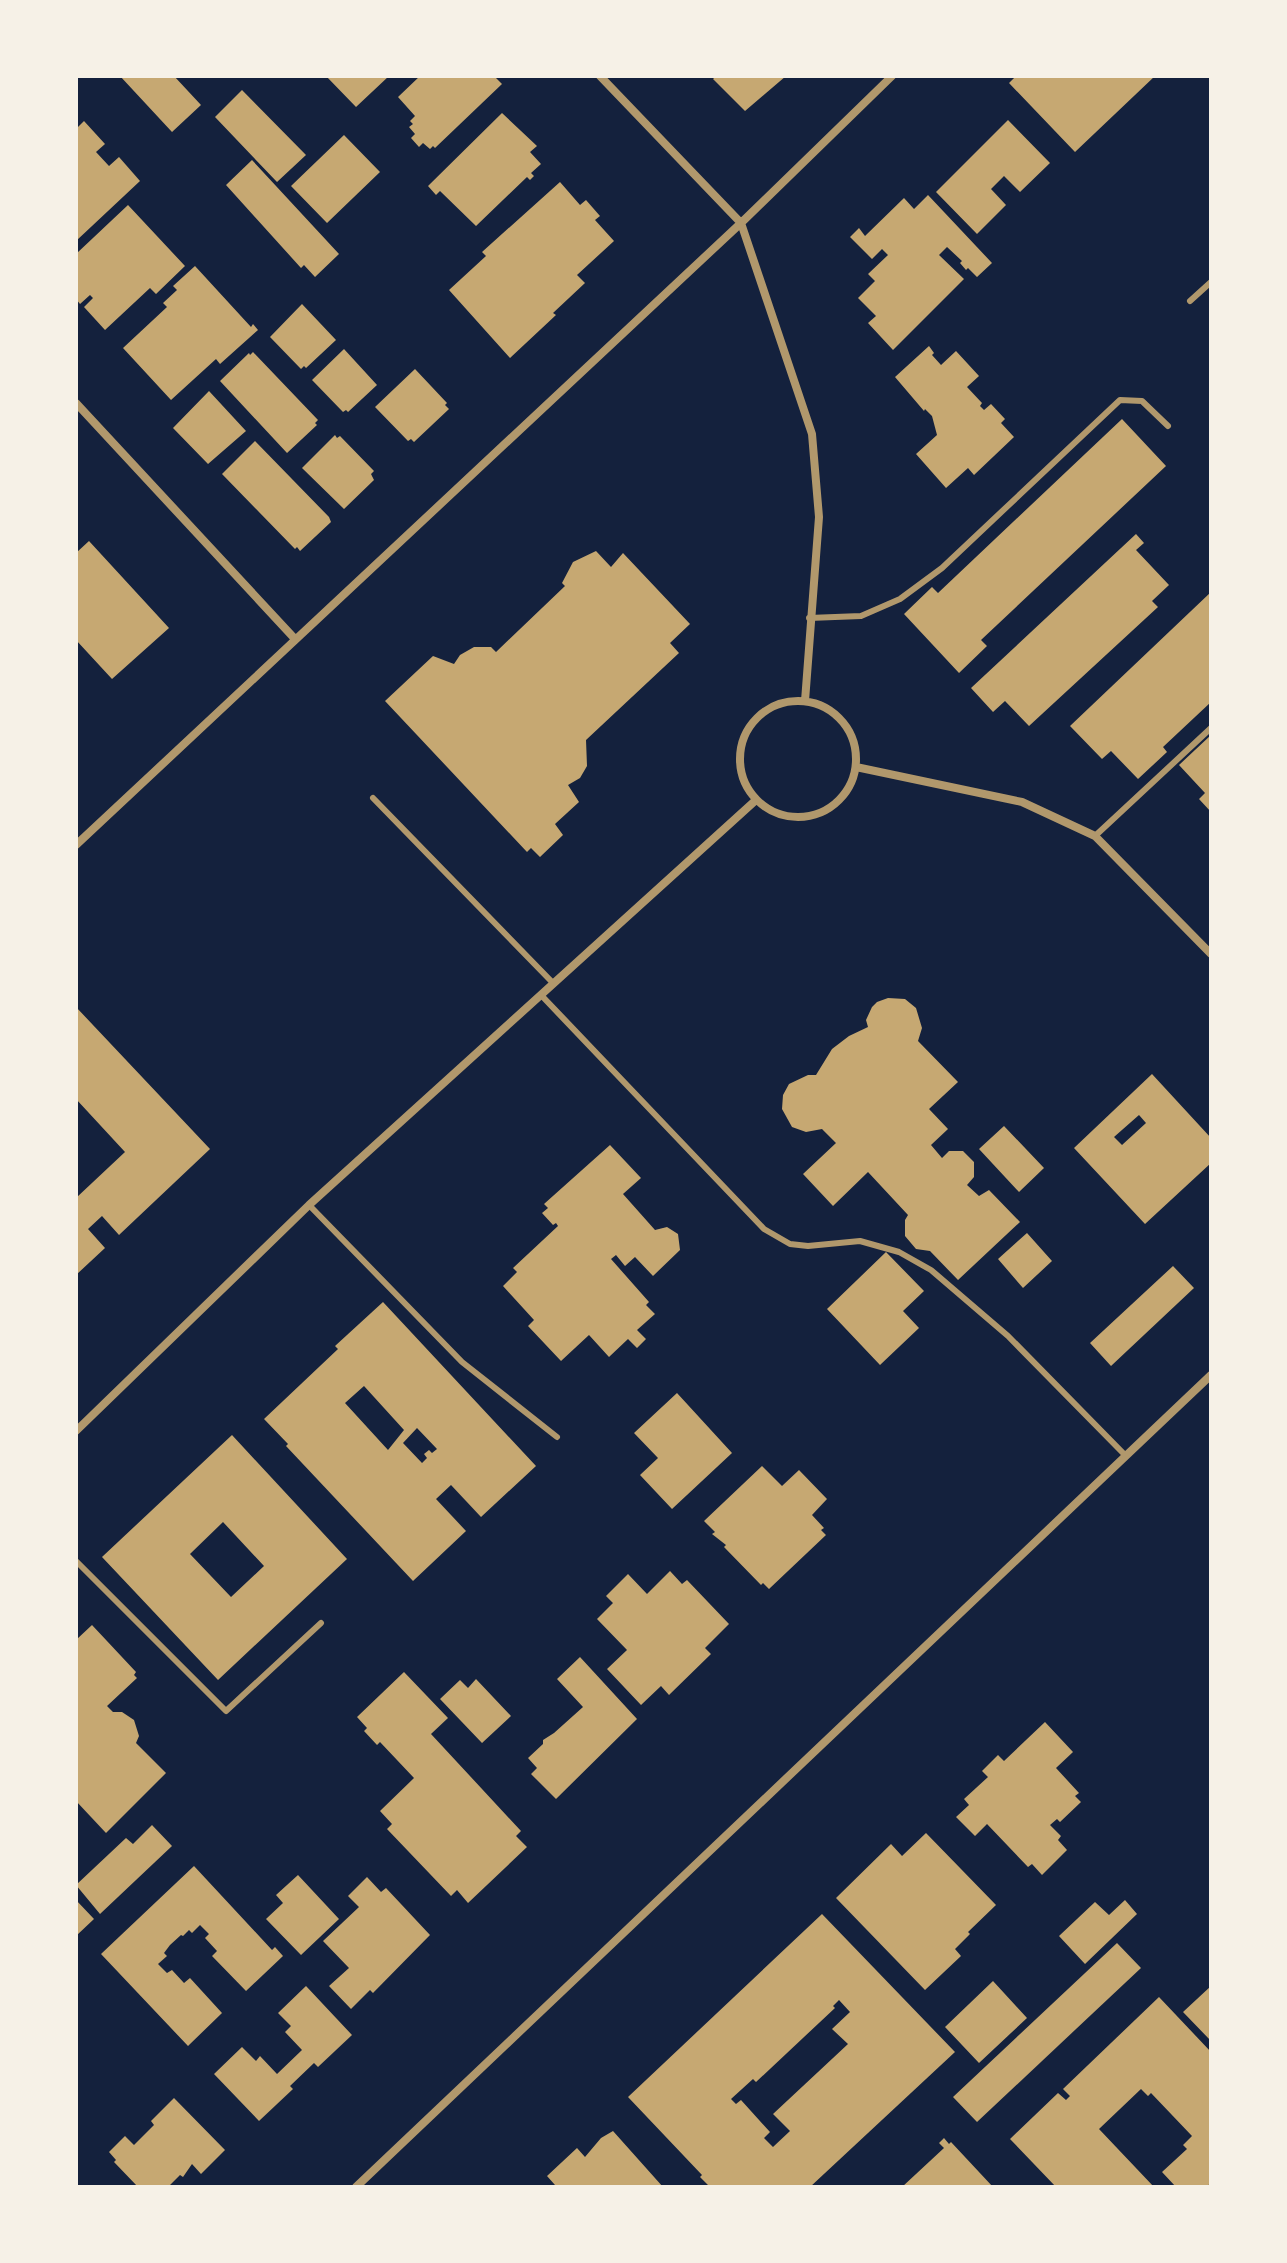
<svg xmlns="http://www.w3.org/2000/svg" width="1287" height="2263" viewBox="0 0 1287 2263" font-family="'Open Sans',sans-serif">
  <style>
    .building { fill: #c6a872; fill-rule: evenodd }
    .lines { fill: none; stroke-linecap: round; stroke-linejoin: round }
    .service { stroke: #b1986c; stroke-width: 6 }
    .minor { stroke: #b1986c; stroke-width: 8 }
  </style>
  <rect width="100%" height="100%" fill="#14213d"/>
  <path class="building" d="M 120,76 L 174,76 L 201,105 L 172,132 Z
    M 326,76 L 389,76 L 356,107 Z
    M 420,76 L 494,76 L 502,84 L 435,148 L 433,146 L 430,149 L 423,143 L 419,147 L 411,138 L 415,134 L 409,127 L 413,124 L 410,121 L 415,116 L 398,97 Z
    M 716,76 L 786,76 L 745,111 L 713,79 Z
    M 1016,76 L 1155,76 L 1075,152 L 1009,83 Z
    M 242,90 L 306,155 L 277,182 L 215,117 Z
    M 502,113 L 537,146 L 530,152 L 541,164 L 531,173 L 534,176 L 530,180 L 527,177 L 476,226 L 440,191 L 436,195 L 428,186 Z
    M 1008,120 L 1050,163 L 1020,192 L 1004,176 L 991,189 L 1006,205 L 977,234 L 936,192 Z
    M 84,121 L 105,144 L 96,152 L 109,166 L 119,157 L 140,181 L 76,241 L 76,129 Z
    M 344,135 L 380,172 L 327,223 L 291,186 Z
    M 252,160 L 339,254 L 315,277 L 304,265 L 301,268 L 226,185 Z
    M 560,182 L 580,205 L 586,200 L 600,216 L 595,220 L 614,241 L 577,275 L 585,283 L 553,313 L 556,315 L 510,358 L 449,290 L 486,256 L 482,252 Z
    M 928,195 L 992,263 L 977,277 L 968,268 L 966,270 L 960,263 L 962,261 L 947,247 L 939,255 L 964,279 L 893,350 L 868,323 L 876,316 L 858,298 L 875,281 L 868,274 L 888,255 L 882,249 L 872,259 L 850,237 L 859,228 L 865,236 L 904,198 L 914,209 Z
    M 128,205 L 185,266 L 156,294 L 150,288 L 105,330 L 84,307 L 93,298 L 90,295 L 80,304 L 76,299 L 76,254 Z
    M 195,266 L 251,327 L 253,324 L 258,330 L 220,364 L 216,359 L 171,400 L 123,348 L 167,307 L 163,303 L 177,290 L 173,286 Z
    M 302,304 L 336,340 L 306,368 L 304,366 L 301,369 L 270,337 Z
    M 929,346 L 934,353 L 932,355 L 941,365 L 956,351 L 979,376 L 967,387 L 982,403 L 980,406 L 984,410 L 991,404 L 1005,419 L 1001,423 L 1014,437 L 974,475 L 968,468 L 946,488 L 916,454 L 937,435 L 932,416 L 925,409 L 924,411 L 895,377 Z
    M 344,349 L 377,385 L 348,412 L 346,410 L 343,412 L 312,380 Z
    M 253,352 L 318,420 L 315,423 L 317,425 L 287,453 L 220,381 L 249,353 L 250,355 Z
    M 415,369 L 447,403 L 445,405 L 449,409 L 414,442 L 411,439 L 408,441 L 375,407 Z
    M 209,391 L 246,431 L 208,464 L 173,428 Z
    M 1122,419 L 1166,466 L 981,640 L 987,646 L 959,673 L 904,614 L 932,587 L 938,593 Z
    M 335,435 L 337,438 L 340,436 L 374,471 L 371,474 L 374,480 L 344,509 L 302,468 Z
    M 255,441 L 329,517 L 331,522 L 300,551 L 297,547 L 295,549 L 222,474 Z
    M 1136,534 L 1144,543 L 1136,550 L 1169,585 L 1152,601 L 1158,607 L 1029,726 L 1005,701 L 993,712 L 971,688 Z
    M 89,541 L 169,628 L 112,679 L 76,640 L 76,553 Z
    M 596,551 L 611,567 L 623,553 L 690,624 L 670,643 L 679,653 L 586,740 L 587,766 L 580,778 L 568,785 L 579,802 L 555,824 L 563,835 L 540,857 L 531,848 L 527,852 L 385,701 L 433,656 L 454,664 L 460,655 L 474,647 L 491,647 L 496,652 L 565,586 L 562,583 L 573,562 Z
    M 1211,592 L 1211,702 L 1163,747 L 1167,752 L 1138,779 L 1111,751 L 1102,759 L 1070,726 Z
    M 1211,735 L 1211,812 L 1199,799 L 1205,793 L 1179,765 Z
    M 888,998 L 905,999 L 916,1008 L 922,1028 L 918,1041 L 958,1082 L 929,1109 L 948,1129 L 931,1145 L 942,1158 L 949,1151 L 963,1151 L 974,1162 L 974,1177 L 967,1185 L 979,1196 L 989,1190 L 1020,1222 L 958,1280 L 930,1251 L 916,1249 L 905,1236 L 905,1220 L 908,1215 L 868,1172 L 833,1206 L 803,1174 L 836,1143 L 822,1129 L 806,1132 L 792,1127 L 782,1109 L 783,1095 L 789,1084 L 808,1075 L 816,1075 L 832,1049 L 849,1036 L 868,1027 L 866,1020 L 872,1007 L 877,1002 Z
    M 76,1007 L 210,1149 L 119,1235 L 102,1216 L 88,1229 L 105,1248 L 76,1275 L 76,1198 L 125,1152 L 76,1099 Z
    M 1152,1074 L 1211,1138 L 1211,1163 L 1145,1224 L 1074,1148 ZM 1139,1115 L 1146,1123 L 1122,1145 L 1114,1137 Z
    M 1004,1126 L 1044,1168 L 1019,1192 L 979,1149 Z
    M 610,1145 L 641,1178 L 623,1194 L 655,1230 L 667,1227 L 678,1234 L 680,1250 L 653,1276 L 635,1257 L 625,1266 L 616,1255 L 611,1259 L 649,1302 L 646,1305 L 655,1314 L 637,1330 L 646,1339 L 637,1348 L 628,1339 L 609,1357 L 589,1335 L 561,1361 L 528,1326 L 534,1320 L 503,1286 L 517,1272 L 513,1268 L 558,1226 L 556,1223 L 553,1225 L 542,1213 L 548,1208 L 544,1204 Z
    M 1027,1233 L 1052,1261 L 1023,1288 L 998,1259 Z
    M 886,1252 L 924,1291 L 903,1311 L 919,1328 L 880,1365 L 827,1309 Z
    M 1173,1266 L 1194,1288 L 1111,1366 L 1090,1343 Z
    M 383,1302 L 536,1466 L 481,1517 L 451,1485 L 436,1499 L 466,1531 L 413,1581 L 286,1446 L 288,1444 L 264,1419 L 338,1349 L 335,1346 ZM 364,1386 L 404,1430 L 388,1450 L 345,1403 ZM 417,1428 L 437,1449 L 432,1453 L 429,1450 L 424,1454 L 427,1458 L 422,1463 L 403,1443 Z
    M 677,1393 L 732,1453 L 672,1509 L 640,1475 L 658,1458 L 634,1433 Z
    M 232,1435 L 347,1559 L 218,1680 L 102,1557 ZM 223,1522 L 264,1566 L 231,1597 L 190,1554 Z
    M 762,1466 L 782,1486 L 799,1470 L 827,1499 L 812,1515 L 824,1528 L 821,1530 L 826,1535 L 769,1589 L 763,1583 L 761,1585 L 724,1547 L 726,1545 L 712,1534 L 715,1532 L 704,1521 Z
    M 670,1571 L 682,1584 L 687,1580 L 729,1624 L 705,1648 L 711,1654 L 669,1695 L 661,1686 L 641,1705 L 607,1669 L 627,1650 L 597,1619 L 613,1603 L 606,1596 L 628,1574 L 647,1594 Z
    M 92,1625 L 136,1672 L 134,1675 L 137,1678 L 107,1706 L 113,1712 L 122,1712 L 134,1720 L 139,1736 L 136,1743 L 166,1773 L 106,1833 L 76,1801 L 76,1640 Z
    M 580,1657 L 637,1719 L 556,1799 L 531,1774 L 537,1768 L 528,1758 L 543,1744 L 543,1740 L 554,1733 L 583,1707 L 557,1679 Z
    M 404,1672 L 448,1718 L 431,1734 L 521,1831 L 516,1836 L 527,1847 L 468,1903 L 457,1890 L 451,1896 L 387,1829 L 392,1824 L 380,1811 L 414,1778 L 380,1742 L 377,1745 L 364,1731 L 367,1728 L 357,1717 Z
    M 476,1679 L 511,1716 L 482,1743 L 440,1699 L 460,1680 L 468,1688 Z
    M 1045,1722 L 1073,1752 L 1056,1768 L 1079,1793 L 1075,1796 L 1081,1802 L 1060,1822 L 1057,1819 L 1050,1825 L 1061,1836 L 1058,1840 L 1067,1850 L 1042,1875 L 1032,1864 L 1028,1867 L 987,1824 L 975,1836 L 956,1817 L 969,1805 L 964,1799 L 988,1777 L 982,1771 L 998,1755 L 1004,1761 Z
    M 152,1825 L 172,1846 L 100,1914 L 76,1885 L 126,1838 L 133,1844 Z
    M 926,1833 L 996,1905 L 968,1932 L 970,1934 L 955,1949 L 961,1956 L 925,1990 L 836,1898 L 891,1844 L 902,1856 Z
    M 194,1866 L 272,1950 L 275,1947 L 283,1956 L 246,1991 L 212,1956 L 217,1951 L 205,1938 L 209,1934 L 200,1925 L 192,1933 L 189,1930 L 183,1936 L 181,1935 L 170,1945 L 164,1953 L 167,1956 L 158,1964 L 167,1973 L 172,1970 L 184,1983 L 190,1978 L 222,2013 L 188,2046 L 101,1954 Z
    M 298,1875 L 339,1919 L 301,1955 L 266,1919 L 283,1903 L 276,1895 Z
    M 367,1877 L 381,1892 L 386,1888 L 430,1935 L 373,1993 L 370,1990 L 351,2009 L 329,1986 L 349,1968 L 323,1941 L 359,1907 L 348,1896 Z
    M 76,1900 L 94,1919 L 76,1936 Z
    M 1125,1900 L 1137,1914 L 1085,1964 L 1059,1936 L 1095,1902 L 1109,1915 Z
    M 822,1914 L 955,2052 L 810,2187 L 710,2187 L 700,2177 L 702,2175 L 628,2097 ZM 839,2000 L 850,2012 L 832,2029 L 848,2044 L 773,2114 L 790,2131 L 773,2147 L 764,2138 L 770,2132 L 741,2100 L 736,2104 L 731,2099 L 753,2079 L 756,2082 L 835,2008 L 833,2006 Z
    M 1117,1943 L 1141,1968 L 977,2122 L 953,2097 Z
    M 993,1981 L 1027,2018 L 979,2063 L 945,2027 Z
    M 306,1986 L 352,2035 L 318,2067 L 314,2063 L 290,2086 L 293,2089 L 259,2121 L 214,2074 L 242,2047 L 256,2061 L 260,2056 L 277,2074 L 302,2050 L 285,2032 L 291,2026 L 278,2013 Z
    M 1211,1986 L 1211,2041 L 1183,2012 Z
    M 1159,1997 L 1211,2052 L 1211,2183 L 1206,2187 L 1176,2187 L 1162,2172 L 1187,2149 L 1183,2145 L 1192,2136 L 1151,2093 L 1148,2096 L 1141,2089 L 1099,2129 L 1154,2187 L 1056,2187 L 1010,2139 L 1058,2093 L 1066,2100 L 1070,2096 L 1063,2089 Z
    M 174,2098 L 225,2150 L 201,2174 L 192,2164 L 183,2177 L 180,2175 L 168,2187 L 138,2187 L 114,2162 L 116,2160 L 109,2152 L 125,2136 L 134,2145 L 154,2125 L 151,2121 Z
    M 613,2131 L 663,2187 L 552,2187 L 555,2185 L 547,2176 L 577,2148 L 585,2157 L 601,2138 Z
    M 944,2138 L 949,2144 L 951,2142 L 993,2187 L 902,2187 L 944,2148 L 939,2143 Z"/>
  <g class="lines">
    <path class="service" d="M 1190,301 L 1211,282
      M 809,618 L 861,616 L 900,599 L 942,568 L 1120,400 L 1142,401 L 1168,426
      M 373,798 L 553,983
      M 1095,836 L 1211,728
      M 541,995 L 764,1229 L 790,1244 L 808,1246 L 860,1241 L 899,1252 L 931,1270 L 1008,1336 L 1125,1455
      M 309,1205 L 462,1362 L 557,1437
      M 76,1561 L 226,1711 L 321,1623"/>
    <path class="minor" d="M 600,76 L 741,223 L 812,434 L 819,517 L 805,701
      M 76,403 L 295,639
      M740 759a58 58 0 1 1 116 0a58 58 0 1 1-116 0Z
      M 856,767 L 1022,802 L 1095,836 L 1211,954
      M 76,845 L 741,223 L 892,76
      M 76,1431 L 309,1205 L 756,800
      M 356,2187 L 1211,1375"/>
  </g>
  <rect width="1287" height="2263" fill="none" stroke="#f6f1e7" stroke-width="156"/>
</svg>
